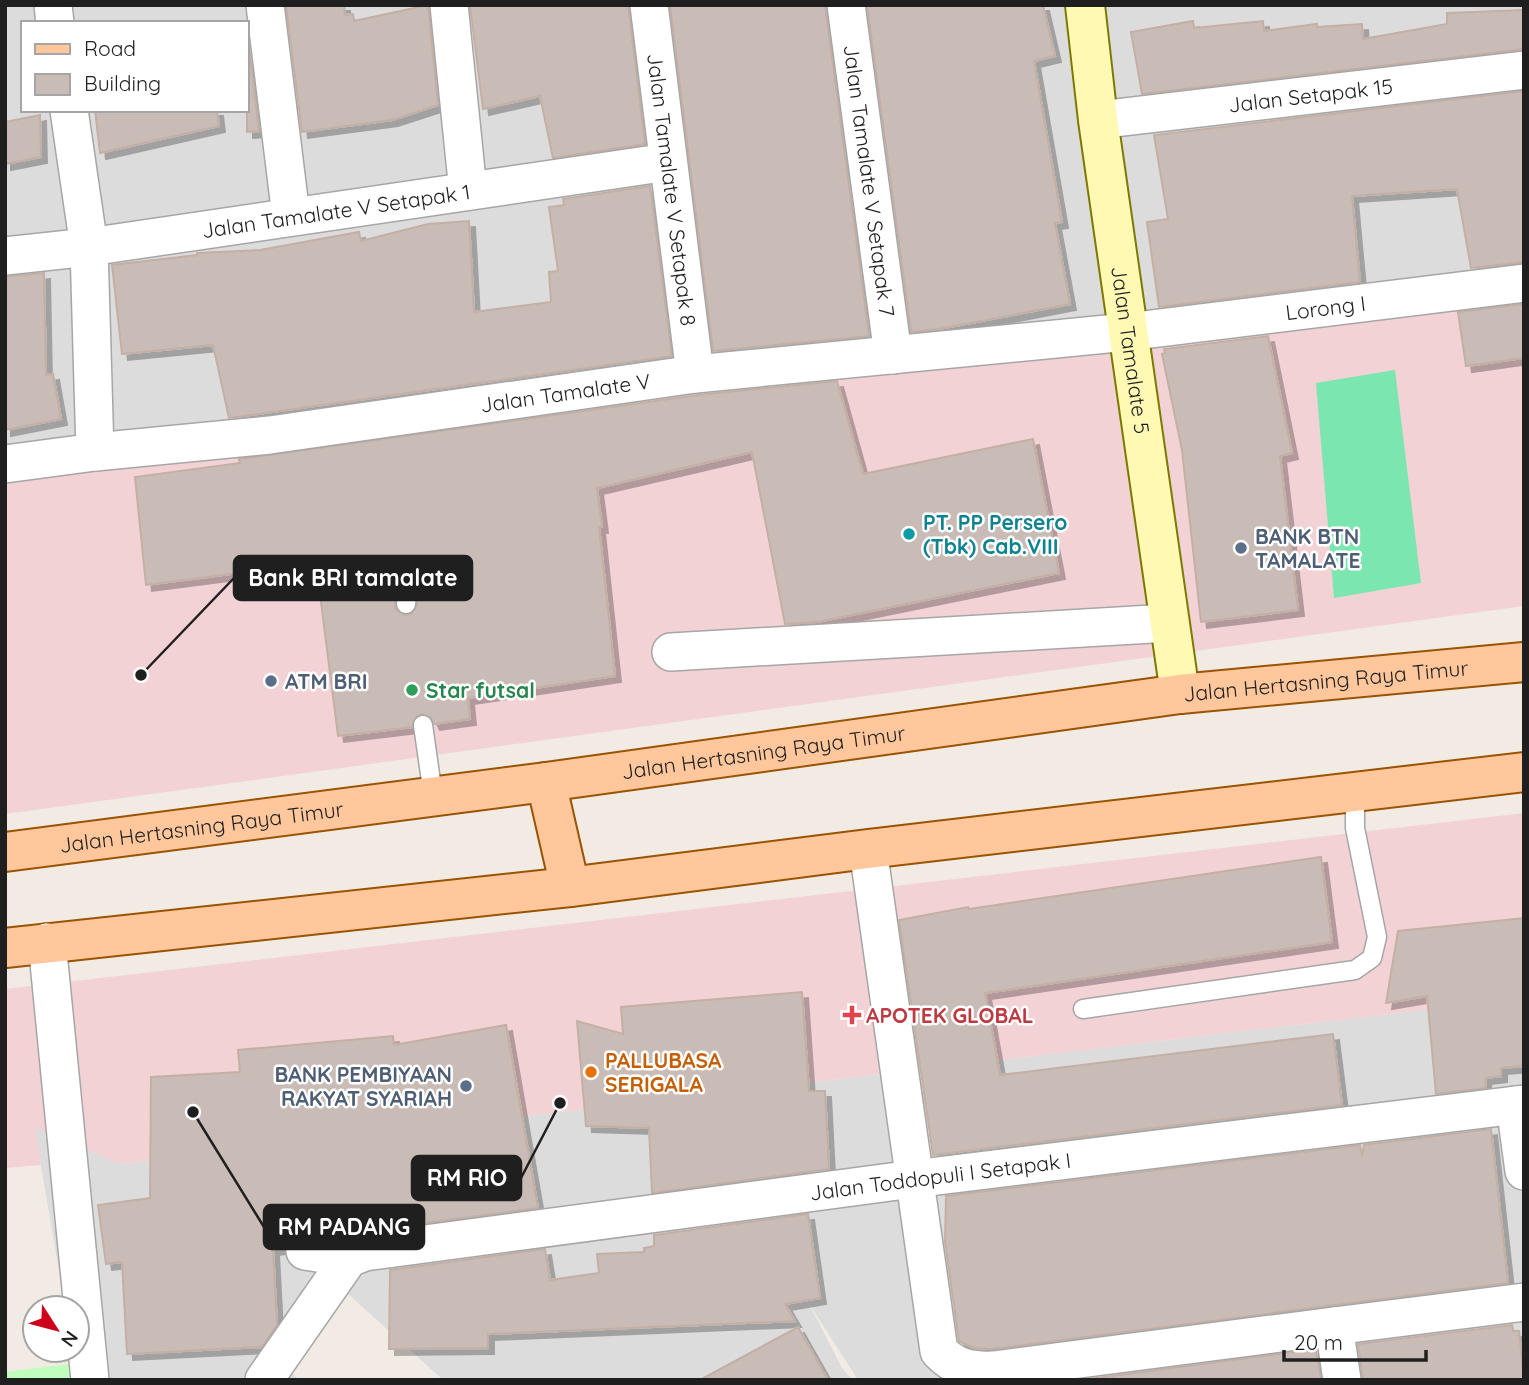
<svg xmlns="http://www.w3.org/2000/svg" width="1529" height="1385" viewBox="0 0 1529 1385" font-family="Quicksand,sans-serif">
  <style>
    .residential { fill: #dddcdc; fill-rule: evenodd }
    .commercial { fill: #f3d2d5 }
    .park { fill: #c1febe }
    .pitch { fill: #7be6af }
    .building { fill: #c9bcb7; stroke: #c4afa5; stroke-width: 2; fill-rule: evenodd; filter: url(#shadow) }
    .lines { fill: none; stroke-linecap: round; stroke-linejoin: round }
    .lane-casing { stroke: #a6a6a6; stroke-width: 21 }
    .street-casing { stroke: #a6a6a6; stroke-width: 40 }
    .secondary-casing { stroke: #7c7900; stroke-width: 42 }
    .primary-casing { stroke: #9a5300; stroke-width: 42 }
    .lane { stroke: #fff; stroke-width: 18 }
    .street { stroke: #fff; stroke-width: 37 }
    .secondary { stroke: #fff9b4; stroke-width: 38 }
    .primary { stroke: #ffc79b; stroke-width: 38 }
    .culture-dot { fill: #0f9aa8; stroke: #fff; stroke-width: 2.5 }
    .service-dot { fill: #5c6f8a; stroke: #fff; stroke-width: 2.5 }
    .leisure-dot { fill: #2e9e5b; stroke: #fff; stroke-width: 2.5 }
    .health-dot { fill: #e0444e; stroke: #fff; stroke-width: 2.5 }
    .food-dot { fill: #e8710a; stroke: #fff; stroke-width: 2.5 }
    .labels { text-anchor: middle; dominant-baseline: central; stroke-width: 5; stroke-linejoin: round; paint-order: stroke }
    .street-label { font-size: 21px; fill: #1f1f1f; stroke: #fff }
    .culture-label { font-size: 21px; font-weight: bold; fill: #0d838f; stroke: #fff; text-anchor: start }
    .service-label { font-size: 21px; font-weight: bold; fill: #4e5e75; stroke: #fff; text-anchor: start }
    .leisure-label { font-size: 21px; font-weight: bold; fill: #27864d; stroke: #fff; text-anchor: start }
    .health-label { font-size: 21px; font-weight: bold; fill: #be3a42; stroke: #fff; text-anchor: start }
    .food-label { font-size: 21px; font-weight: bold; fill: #c56008; stroke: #fff; text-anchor: start }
    .leader { fill: none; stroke: #1f1f1f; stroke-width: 2.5 }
    .callout-dot { fill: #1f1f1f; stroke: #fff; stroke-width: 2.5 }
    .callout { fill: #1f1f1f; stroke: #1f1f1f; stroke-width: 2.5 }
    .callout-label { font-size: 23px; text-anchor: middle; font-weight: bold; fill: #fff }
  </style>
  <defs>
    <filter id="shadow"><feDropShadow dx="6" dy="6" stdDeviation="0" flood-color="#0004"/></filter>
  </defs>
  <rect width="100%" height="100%" fill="#f1ebe4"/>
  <path class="residential" d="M 5,5 L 1524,5 L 1524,277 L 5,468 ZM 23,23 L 247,23 L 247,110 L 23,110 Z
    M 1524,998 L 1524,1380 L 858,1380 L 808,1302 L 842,1368 L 853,1380 L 443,1380 L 335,1282 L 278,1359 L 299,1380 L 78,1380 L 34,1126 L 120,1164 Z"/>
  <path class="commercial" d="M 1524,277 L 1524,606 L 5,814 L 5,468 Z
    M 1524,813 L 1524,998 L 120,1164 L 35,1127 L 41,1165 L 5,1168 L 5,989 Z"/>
  <path class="park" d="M 76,1363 L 78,1380 L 5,1380 L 5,1372 Z"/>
  <path class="pitch" d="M 1395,370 L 1421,583 L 1334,598 L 1316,383 Z"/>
  <path class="building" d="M 286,5 L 344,5 L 345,15 L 353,14 L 354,21 L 428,5 L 438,105 L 392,120 L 302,132 Z
    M 470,5 L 628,5 L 645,144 L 553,158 L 540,96 L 483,109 Z
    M 670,5 L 825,5 L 869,336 L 713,351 Z
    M 867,5 L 1043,5 L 1055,56 L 1034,61 L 1062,222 L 1055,223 L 1070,304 L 939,329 L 911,332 Z
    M 1524,10 L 1524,49 L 1142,94 L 1131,32 L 1193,21 L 1194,28 L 1263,21 L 1264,31 L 1317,24 L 1317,27 L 1362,24 L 1363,39 L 1447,24 L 1447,13 Z
    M 247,29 L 259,131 L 247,132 Z
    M 1524,91 L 1524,262 L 1471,268 L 1457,189 L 1352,196 L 1360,282 L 1159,307 L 1147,222 L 1168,219 L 1154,135 Z
    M 95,110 L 217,110 L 219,126 L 100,153 Z
    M 40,115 L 41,157 L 5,164 L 5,122 Z
    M 650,186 L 672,356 L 229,418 L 213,345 L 122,354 L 112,265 L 197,255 L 197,253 L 260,250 L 359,232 L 361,241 L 428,224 L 469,221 L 474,312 L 551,302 L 549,272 L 558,271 L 549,207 L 564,205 L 563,199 Z
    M 44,273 L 46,375 L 53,374 L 61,419 L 5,430 L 5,277 Z
    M 1524,304 L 1524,358 L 1466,366 L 1458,312 Z
    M 1268,336 L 1292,453 L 1280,456 L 1298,610 L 1201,622 L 1182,450 L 1162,354 L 1165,353 L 1164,349 Z
    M 837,381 L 863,474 L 1033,439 L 1059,573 L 817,622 L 785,624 L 752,452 L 597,488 L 602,527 L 599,527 L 615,676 L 468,698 L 470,719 L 434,724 L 431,718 L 422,714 L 416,717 L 412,727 L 338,736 L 316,563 L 146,585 L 135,477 L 240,463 L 239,459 L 698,395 ZM 410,574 L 419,581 L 417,605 L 411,614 L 404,615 L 395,608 L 397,584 L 403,575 Z
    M 1321,857 L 1332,942 L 985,993 L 1000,1075 L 1333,1034 L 1342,1105 L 933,1155 L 899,920 L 968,907 L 969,909 Z
    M 1524,918 L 1524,1066 L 1501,1068 L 1501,1076 L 1485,1078 L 1486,1088 L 1436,1094 L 1427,996 L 1386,1003 L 1398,931 Z
    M 802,992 L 809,1091 L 825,1091 L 829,1169 L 652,1193 L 649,1128 L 586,1126 L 577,1021 L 623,1034 L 621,1007 Z
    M 506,1025 L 538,1208 L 362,1231 L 347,1236 L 308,1230 L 298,1231 L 289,1237 L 284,1247 L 273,1249 L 277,1325 L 262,1347 L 127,1354 L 122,1262 L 106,1264 L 98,1205 L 150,1198 L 151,1077 L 240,1072 L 238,1050 L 393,1036 L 394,1045 Z
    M 1491,1129 L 1508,1283 L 992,1349 L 974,1348 L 959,1341 L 945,1242 L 946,1196 L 1360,1145 L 1362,1156 L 1364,1145 Z
    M 808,1214 L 820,1298 L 785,1304 L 795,1321 L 488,1334 L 488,1348 L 389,1349 L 390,1270 L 545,1249 L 550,1280 L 599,1273 L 597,1254 L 644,1252 L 644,1248 L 654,1246 L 654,1235 Z
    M 1512,1325 L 1513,1331 L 1519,1331 L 1524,1380 L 1363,1380 L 1358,1344 Z
    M 798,1327 L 828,1380 L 700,1380 Z
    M 1316,1349 L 1321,1380 L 1082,1380 Z"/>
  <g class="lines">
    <defs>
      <path id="lane" d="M 406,604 L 408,585
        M 423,725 L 433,795
        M 1083,1009 L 1355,970 L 1372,958 L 1377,937 L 1355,828 L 1355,790"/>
      <g id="street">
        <path d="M 53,5 L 55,23"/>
        <path d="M 265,5 L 291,216"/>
        <path d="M 449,5 L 468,191"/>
        <path id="s1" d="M 649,5 L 695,374"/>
        <path id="s2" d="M 846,5 L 893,355"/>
        <path d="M 69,110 L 89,247 L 95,452"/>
        <path id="s3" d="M 1098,120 L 1524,70"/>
        <path id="s4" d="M 5,256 L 89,247 L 668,162"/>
        <path id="s5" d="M 5,464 L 95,452 L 270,435 L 695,374 L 1127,332 L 1524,283"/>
        <path d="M 671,652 L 1169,623"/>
        <path d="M 868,849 L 939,1351 C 955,1368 970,1371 994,1370 L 1334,1326 L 1342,1380"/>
        <path d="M 47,942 L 90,1380"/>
        <path d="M 1515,1105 L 1524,1171"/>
        <path d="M 305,1251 L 349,1258"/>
        <path d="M 1334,1326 L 1524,1302"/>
        <path id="s6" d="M 264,1380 L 349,1258 L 365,1252 L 913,1179 L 1524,1104"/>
      </g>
      <g id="secondary">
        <path id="s7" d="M 1085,5 L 1098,120 L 1180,694"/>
      </g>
      <g id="primary">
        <path d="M 546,782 L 570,887"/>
        <path id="s8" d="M 5,852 L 546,782 L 1180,694 L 1524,662"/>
        <path d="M 5,948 L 570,887 L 868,849 L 1524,772"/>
      </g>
    </defs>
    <use href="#lane" class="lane-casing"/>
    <use href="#street" class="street-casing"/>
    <use href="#secondary" class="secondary-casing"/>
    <use href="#primary" class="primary-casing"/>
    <use href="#lane" class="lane"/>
    <use href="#street" class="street"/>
    <use href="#secondary" class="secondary"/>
    <use href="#primary" class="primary"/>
  </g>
  <circle class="culture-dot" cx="909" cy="534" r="7"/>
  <g class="service-dot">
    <circle cx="1241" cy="548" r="7"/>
    <circle cx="271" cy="681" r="7"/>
    <circle cx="466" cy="1086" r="7"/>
  </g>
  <circle class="leisure-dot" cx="412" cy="690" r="7"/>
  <path class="health-dot" d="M848.5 1004.5h7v7h7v7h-7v7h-7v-7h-7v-7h7z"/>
  <circle class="food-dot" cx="591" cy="1072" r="7"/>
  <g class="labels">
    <g class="street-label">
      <text stroke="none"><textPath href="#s3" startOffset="214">Jalan Setapak 15</textPath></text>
      <text stroke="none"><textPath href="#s2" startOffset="177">Jalan Tamalate V Setapak 7</textPath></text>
      <text stroke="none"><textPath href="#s1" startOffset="186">Jalan Tamalate V Setapak 8</textPath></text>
      <text stroke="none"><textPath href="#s4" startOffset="334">Jalan Tamalate V Setapak 1</textPath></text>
      <text stroke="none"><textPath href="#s5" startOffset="1330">Lorong I</textPath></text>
      <text stroke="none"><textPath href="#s7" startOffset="348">Jalan Tamalate 5</textPath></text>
      <text stroke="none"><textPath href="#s5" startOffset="565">Jalan Tamalate V</textPath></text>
      <text stroke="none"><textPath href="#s8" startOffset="1332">Jalan Hertasning Raya Timur</textPath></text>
      <text stroke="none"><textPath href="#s8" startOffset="765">Jalan Hertasning Raya Timur</textPath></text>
      <text stroke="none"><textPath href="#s8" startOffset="198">Jalan Hertasning Raya Timur</textPath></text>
      <text stroke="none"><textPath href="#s6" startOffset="746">Jalan Toddopuli I Setapak I</textPath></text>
    </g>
    <g class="culture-label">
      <text x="923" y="522">PT. PP Persero<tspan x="923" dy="24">(Tbk) Cab.VIII</tspan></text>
    </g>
    <g class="service-label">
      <text x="1255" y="536">BANK BTN<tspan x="1255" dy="24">TAMALATE</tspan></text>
      <text x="285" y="681">ATM BRI</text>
      <text x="452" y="1074" text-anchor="end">BANK PEMBIYAAN<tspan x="452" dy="24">RAKYAT SYARIAH</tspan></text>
    </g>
    <g class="leisure-label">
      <text x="426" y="690">Star futsal</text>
    </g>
    <g class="health-label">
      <text x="866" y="1015">APOTEK GLOBAL</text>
    </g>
    <g class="food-label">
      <text x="605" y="1060">PALLUBASA<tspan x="605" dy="24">SERIGALA</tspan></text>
    </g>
  </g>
  <path class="leader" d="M141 675L234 578M560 1103L521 1178M193 1112L264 1227"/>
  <g class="callout-dot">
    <circle cx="141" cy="675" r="7"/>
    <circle cx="560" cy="1103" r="7"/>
    <circle cx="193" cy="1112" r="7"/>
  </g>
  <g class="callout">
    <rect x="234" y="556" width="238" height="44" rx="7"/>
    <rect x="412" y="1156" width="109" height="44" rx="7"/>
    <rect x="264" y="1205" width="160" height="44" rx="7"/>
  </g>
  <g class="callout-label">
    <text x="353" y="586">Bank BRI tamalate</text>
    <text x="467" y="1186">RM RIO</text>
    <text x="344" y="1235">RM PADANG</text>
  </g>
  <rect width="1529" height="1385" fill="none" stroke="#1f1f1f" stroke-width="14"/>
  <rect x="21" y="21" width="228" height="91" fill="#ffffff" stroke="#a5a5a5" stroke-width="2"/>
  <rect x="35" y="44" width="35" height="10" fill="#ffc79b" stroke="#a5a5a5" stroke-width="2"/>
  <text x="84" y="56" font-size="21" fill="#1f1f1f">Road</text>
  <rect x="35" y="74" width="35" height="21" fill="#c9bcb7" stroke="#a5a5a5" stroke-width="2"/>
  <text x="84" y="91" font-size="21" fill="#1f1f1f">Building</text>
  <g transform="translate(56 1329) rotate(126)"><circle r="33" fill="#ffffff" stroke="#a5a5a5" stroke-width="2"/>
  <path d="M0-5L12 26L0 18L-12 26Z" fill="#ce001a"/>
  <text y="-10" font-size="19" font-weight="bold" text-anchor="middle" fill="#1f1f1f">N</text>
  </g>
  <path d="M1284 1350v10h142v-10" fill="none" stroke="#1f1f1f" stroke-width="3.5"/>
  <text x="1294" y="1350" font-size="21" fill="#1f1f1f" stroke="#ffffff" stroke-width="5" paint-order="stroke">20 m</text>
</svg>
